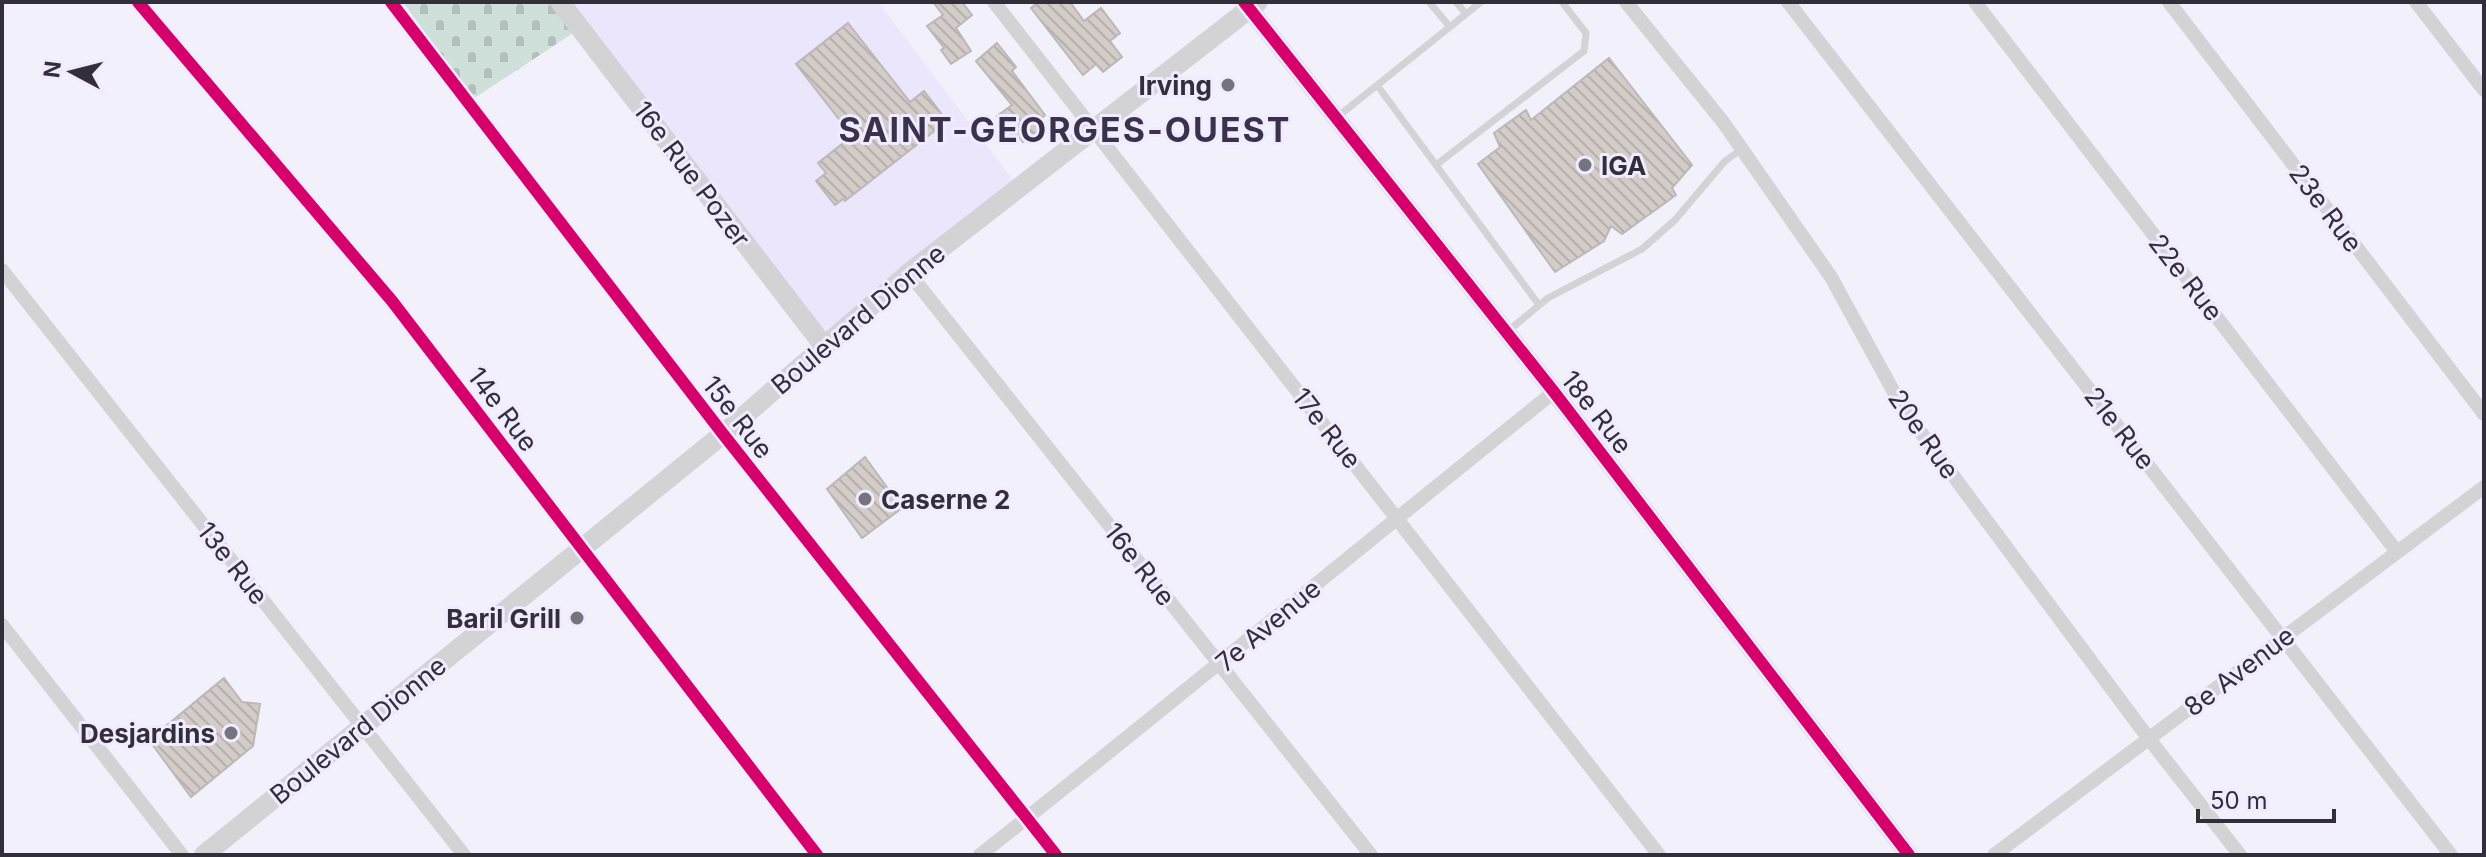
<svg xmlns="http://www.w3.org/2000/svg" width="2486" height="857" viewBox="0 0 2486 857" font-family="Inter,sans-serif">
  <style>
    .built { fill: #ece6fc }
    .cemetery { fill: url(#cemetery-stones) }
    .building { fill: url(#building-back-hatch); stroke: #bdb8b8; stroke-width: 2 }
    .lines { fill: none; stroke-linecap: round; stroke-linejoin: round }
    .service { stroke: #d3d2d5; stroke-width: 7 }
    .minor { stroke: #d3d2d5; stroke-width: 14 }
    .tertiary { stroke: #d3d2d5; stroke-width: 18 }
    .secondary { stroke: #d3d2d5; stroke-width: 20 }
    .cycleway-casing { stroke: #f0ebff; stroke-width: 17 }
    .cycleway { stroke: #d6006c; stroke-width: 12 }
    .poi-dot { fill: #75737e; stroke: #f0ebff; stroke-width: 3 }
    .labels { text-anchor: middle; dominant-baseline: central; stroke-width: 6; stroke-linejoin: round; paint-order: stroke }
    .poi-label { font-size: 26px; font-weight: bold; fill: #322f3b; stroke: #f0ebff; text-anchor: end }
    .street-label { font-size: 26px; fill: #322f3b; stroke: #f0ebff }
    .district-label { font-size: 34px; font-weight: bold; letter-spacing: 2px; fill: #3a324b; stroke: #f0ebff }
  </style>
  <defs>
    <pattern id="cemetery-stones" width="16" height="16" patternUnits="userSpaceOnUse" patternTransform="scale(2)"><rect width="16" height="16" fill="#cfdfd9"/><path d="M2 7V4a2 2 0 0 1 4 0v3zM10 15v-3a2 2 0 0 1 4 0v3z" fill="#b2c0bb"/></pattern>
    <pattern id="building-back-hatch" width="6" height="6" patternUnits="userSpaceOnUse" patternTransform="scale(2)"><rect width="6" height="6" fill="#d3ccc8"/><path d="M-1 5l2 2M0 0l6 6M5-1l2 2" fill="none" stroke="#b6b0ad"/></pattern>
  </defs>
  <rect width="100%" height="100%" fill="#f2f0fa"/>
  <path class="built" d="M 558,2 L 878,2 L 1019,188 L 824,346 Z"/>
  <path class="cemetery" d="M 403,2 L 562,2 L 582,27 L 473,99 Z"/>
  <path class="building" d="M 933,2 L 962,2 L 972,15 L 956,28 L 971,51 L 951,64 L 941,50 L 944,48 L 927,26 L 943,15 Z
    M 1039,2 L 1070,2 L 1084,21 L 1101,8 L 1120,33 L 1110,41 L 1122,57 L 1103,72 L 1096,64 L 1083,75 L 1031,8 Z
    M 848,23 L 910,102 L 924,91 L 947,121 L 845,201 L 843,199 L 835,205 L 816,181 L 826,173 L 818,163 L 852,136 L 796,64 Z
    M 997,43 L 1016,67 L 1012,71 L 1045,115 L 1036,123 L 1040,129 L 1023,142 L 1019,137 L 1015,140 L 997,116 L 1012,105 L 976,61 Z
    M 1609,58 L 1692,165 L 1672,188 L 1676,195 L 1622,234 L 1611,226 L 1604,241 L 1555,272 L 1478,164 L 1500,147 L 1494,133 L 1526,110 L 1531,120 Z
    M 865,457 L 902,508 L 862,538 L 827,489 Z
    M 224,678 L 242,702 L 260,704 L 253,746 L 191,797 L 149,740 Z"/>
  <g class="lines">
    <path class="service" d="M 1429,2 L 1450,27
      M 1456,2 L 1466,14
      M 1377,85 L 1539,305
      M 1336,118 L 1481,2
      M 1436,165 L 1584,51 L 1586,33 L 1562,2
      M 1508,331 L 1548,298 L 1642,249 L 1675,220 L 1725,161 L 1742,149"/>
    <path class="minor" d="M 138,2 L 392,301 L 817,855
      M 391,2 L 723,434 L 1056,855
      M 994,2 L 1659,855
      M 1626,2 L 1723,122 L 1831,277 L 1902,407 L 2149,739 L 2240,855
      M 1788,2 L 2451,855
      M 1975,2 L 2397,552
      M 2169,2 L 2484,414
      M 2416,2 L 2484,90
      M 2,270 L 464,855
      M 909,273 L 1371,855
      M 2,625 L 182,855
      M 980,855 C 1173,703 1362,545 1554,392
      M 1994,855 L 2484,487"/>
    <path class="tertiary" d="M 1244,2 L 1554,392 L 1909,855"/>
    <path class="secondary" d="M 560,2 L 824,346
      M 204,855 L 723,434 L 909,273 L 1258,2"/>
    <defs>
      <path id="cycleway" d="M 138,2 L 392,301 L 817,855
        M 391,2 L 723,434 L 1056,855
        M 1244,2 L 1554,392 L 1909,855"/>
    </defs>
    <use href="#cycleway" class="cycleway-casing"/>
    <use href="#cycleway" class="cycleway"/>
  </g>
  <g class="poi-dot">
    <circle cx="1228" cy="85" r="8"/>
    <circle cx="1585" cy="165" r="8"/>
    <circle cx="865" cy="499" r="8"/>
    <circle cx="577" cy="618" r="8"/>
    <circle cx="231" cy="733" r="8"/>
  </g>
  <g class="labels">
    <g class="poi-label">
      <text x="1212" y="85">Irving</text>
      <text x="1601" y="165" text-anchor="start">IGA</text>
      <text x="881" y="499" text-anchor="start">Caserne 2</text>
      <text x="561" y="618">Baril Grill</text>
      <text x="215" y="733">Desjardins</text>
    </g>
    <g class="street-label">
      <text transform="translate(692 174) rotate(53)">16e Rue Pozer</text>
      <text transform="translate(2326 208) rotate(53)">23e Rue</text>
      <text transform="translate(2186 277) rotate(52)">22e Rue</text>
      <text transform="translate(858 319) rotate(-40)">Boulevard Dionne</text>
      <text transform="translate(503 409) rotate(53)">14e Rue</text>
      <text transform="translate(1597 412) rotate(52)">18e Rue</text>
      <text transform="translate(738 417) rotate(52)">15e Rue</text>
      <text transform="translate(1327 428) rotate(52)">17e Rue</text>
      <text transform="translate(2120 428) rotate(52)">21e Rue</text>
      <text transform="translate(1924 434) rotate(55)">20e Rue</text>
      <text transform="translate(233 563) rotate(52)">13e Rue</text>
      <text transform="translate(1140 564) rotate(52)">16e Rue</text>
      <text transform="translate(1268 625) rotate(-40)">7e Avenue</text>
      <text transform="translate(2239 671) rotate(-37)">8e Avenue</text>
      <text transform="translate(358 730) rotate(-39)">Boulevard Dionne</text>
    </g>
    <g class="district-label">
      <text x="1065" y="129">SAINT-GEORGES-OUEST</text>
    </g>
  </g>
  <rect width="2486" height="857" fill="none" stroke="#322f3b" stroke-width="8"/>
  <g transform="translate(72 72) rotate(277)" stroke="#f0ebff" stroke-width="6" paint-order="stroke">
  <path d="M0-6L14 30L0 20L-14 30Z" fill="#322f3b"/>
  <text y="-12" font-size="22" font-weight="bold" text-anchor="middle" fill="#322f3b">N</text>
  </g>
  <path d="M2198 809v12h136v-12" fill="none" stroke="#322f3b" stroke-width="4"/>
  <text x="2210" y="809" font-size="24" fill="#322f3b" stroke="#f0ebff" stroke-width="6" paint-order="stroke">50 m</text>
</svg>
